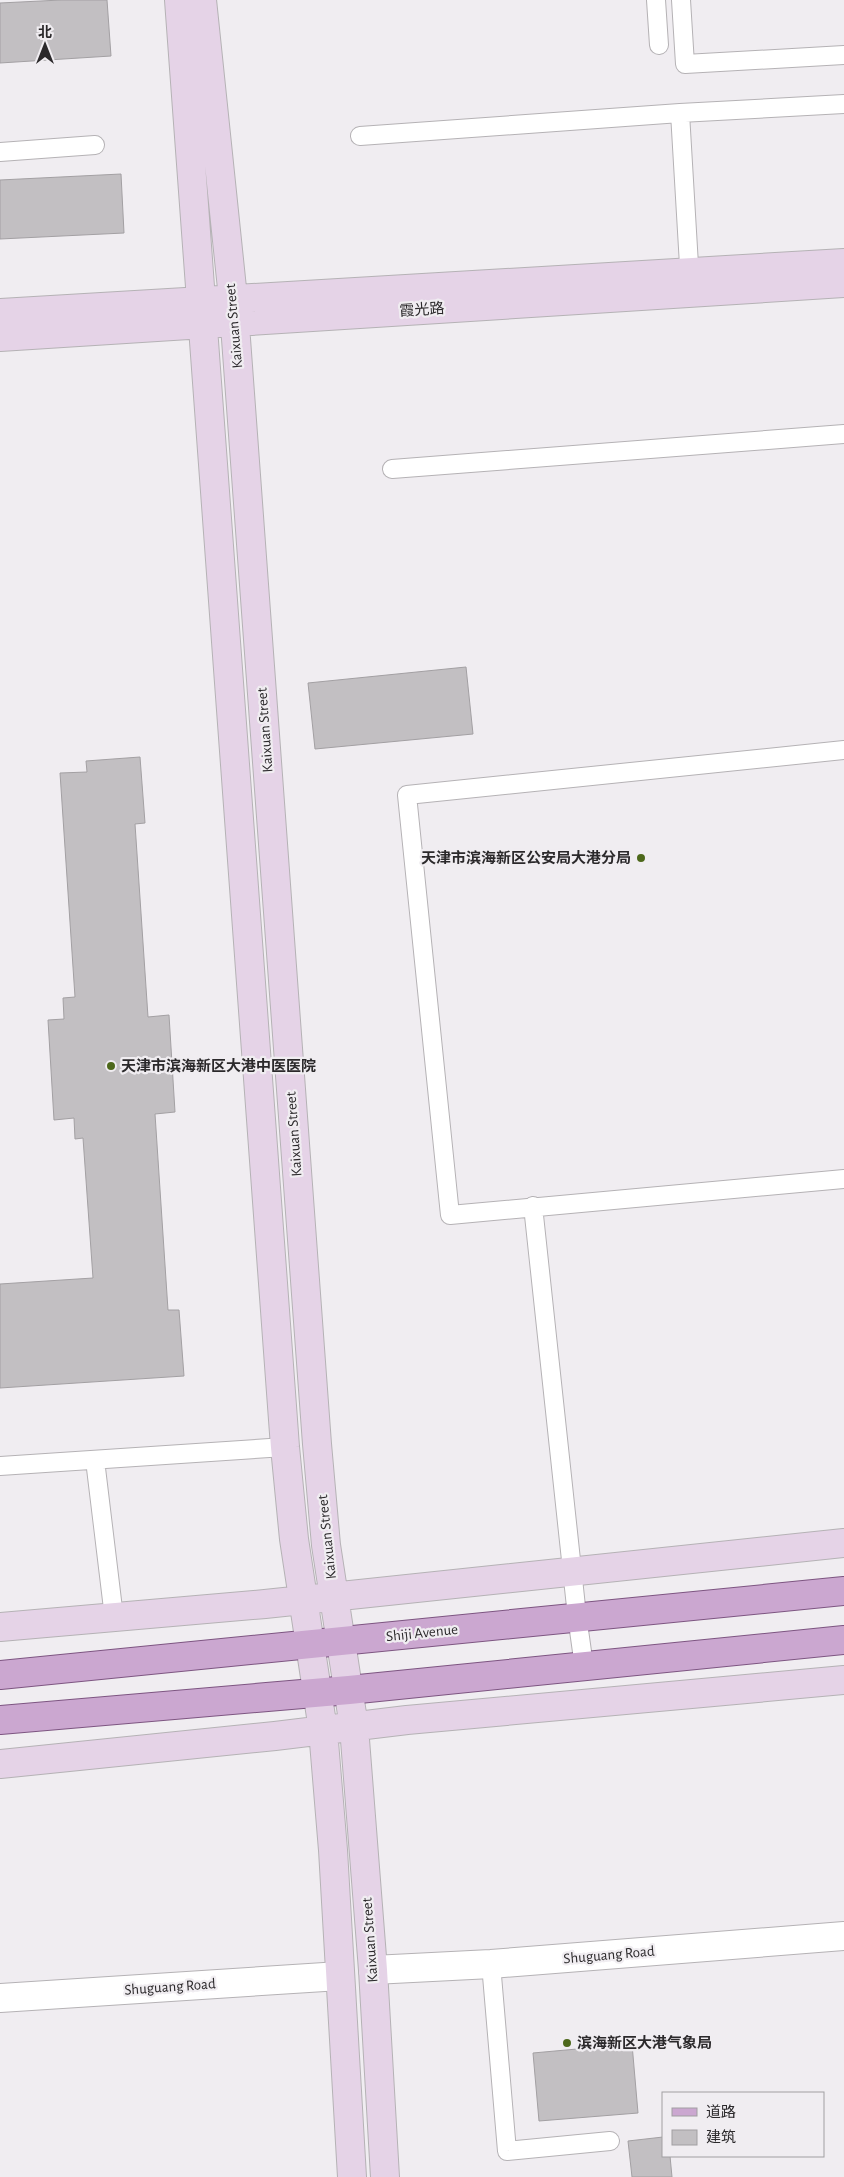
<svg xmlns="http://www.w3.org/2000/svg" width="844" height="2177" viewBox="0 0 844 2177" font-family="'Alegreya Sans','Noto Sans SC',sans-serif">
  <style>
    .building { fill: #c2bfc2; stroke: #a3a0a3 }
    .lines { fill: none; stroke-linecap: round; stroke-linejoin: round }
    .lane-casing { stroke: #b5b2b5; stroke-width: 20 }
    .street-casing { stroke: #b5b2b5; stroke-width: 30 }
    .secondary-casing { stroke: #b5b2b5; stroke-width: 30 }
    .primary-casing { stroke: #7d5581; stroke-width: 30 }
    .lane { stroke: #fff; stroke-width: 18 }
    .street { stroke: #fff; stroke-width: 28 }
    .secondary { stroke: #e5d3e7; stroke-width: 28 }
    .primary { stroke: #cba7d0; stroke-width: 28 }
    .poi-dot { fill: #4d681b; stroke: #f0edf1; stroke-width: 2 }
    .labels { text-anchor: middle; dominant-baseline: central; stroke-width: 4.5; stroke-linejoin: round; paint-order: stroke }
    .street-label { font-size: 15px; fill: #2b292b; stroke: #f0edf1 }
    .poi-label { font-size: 15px; font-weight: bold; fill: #2b292b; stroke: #f0edf1; text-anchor: start }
  </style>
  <rect width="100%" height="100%" fill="#f0edf1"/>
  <path class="building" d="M 61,0 L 107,0 L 111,56 L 0,63 L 0,3 Z
    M 121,174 L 124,233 L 0,239 L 0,180 Z
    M 466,667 L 473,734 L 315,749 L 308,683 Z
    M 140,757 L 145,823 L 135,824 L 148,1017 L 169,1015 L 175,1112 L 155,1114 L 168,1310 L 179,1310 L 184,1376 L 0,1388 L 0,1284 L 93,1278 L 83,1138 L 75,1139 L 74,1118 L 54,1120 L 48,1020 L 64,1019 L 63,998 L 75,997 L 60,773 L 87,772 L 86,761 Z
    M 632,2044 L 638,2113 L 539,2121 L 533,2053 Z
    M 663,2137 L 663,2156 L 670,2156 L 672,2177 L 632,2177 L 628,2141 Z"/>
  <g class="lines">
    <defs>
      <path id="lane" d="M 656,0 L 659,45
        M 681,0 L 685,64 L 844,55
        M 680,113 L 690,282
        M 360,136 L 680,113 L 844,104
        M 0,152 L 95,145
        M 392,469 L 844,434
        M 844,750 L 407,795 L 450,1215 L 844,1179
        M 533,1206 L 577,1616 L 584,1666
        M 95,1460 L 114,1617
        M 0,1466 L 285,1447
        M 491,1964 L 507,2151 L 610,2141"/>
      <path id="street" d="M 373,1970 L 491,1964 L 844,1936
        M 0,1998 L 340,1976"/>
      <path id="secondary" d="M 179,0 L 285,1447 L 294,1539 L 323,1730 L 333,1850 L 352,2177
        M 202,0 L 233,298 L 317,1444 L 326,1545 L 354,1727 L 373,1970 L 385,2177
        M 0,313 L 844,263
        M 0,337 L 844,283
        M 0,1627 L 265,1604 L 844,1543
        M 0,1764 L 275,1736 L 407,1720 L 844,1680"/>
      <path id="primary" d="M 0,1675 L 844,1591
        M 0,1720 L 349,1690 L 844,1640"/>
    </defs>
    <use href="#lane" class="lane-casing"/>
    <use href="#street" class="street-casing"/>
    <use href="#secondary" class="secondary-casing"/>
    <use href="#primary" class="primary-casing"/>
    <use href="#lane" class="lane"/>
    <use href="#street" class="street"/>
    <use href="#secondary" class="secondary"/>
    <use href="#primary" class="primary"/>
  </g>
  <g class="poi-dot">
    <circle cx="641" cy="858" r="5"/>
    <circle cx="111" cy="1066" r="5"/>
    <circle cx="567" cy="2043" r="5"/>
  </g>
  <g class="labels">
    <g class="street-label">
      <text transform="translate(422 310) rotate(-4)">霞光路</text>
      <text transform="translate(234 326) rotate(-95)">Kaixuan Street</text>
      <text transform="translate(265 730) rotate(-94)">Kaixuan Street</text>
      <text transform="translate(294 1134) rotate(-94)">Kaixuan Street</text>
      <text transform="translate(327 1537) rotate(-96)">Kaixuan Street</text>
      <text transform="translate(422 1633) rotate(-6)">Shiji Avenue</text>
      <text transform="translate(370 1940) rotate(-94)">Kaixuan Street</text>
      <text transform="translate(609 1955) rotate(-5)">Shuguang Road</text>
      <text transform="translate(170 1987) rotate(-4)">Shuguang Road</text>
    </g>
    <g class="poi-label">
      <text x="631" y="858" text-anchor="end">天津市滨海新区公安局大港分局</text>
      <text x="121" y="1066">天津市滨海新区大港中医医院</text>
      <text x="577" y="2043">滨海新区大港气象局</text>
    </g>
  </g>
  <rect x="662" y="2092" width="162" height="65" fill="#f0edf1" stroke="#a19fa2"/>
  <rect x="672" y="2108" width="25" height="8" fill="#cba7d0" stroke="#a19fa2"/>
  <text x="706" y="2117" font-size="15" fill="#2b292b">道路</text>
  <rect x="672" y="2130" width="25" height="15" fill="#c2bfc2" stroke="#a19fa2"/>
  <text x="706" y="2142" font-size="15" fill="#2b292b">建筑</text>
  <g transform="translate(45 45)" stroke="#f0edf1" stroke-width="4" paint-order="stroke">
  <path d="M0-4L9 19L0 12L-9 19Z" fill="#2b292b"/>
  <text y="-8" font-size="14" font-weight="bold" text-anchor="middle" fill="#2b292b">北</text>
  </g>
</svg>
